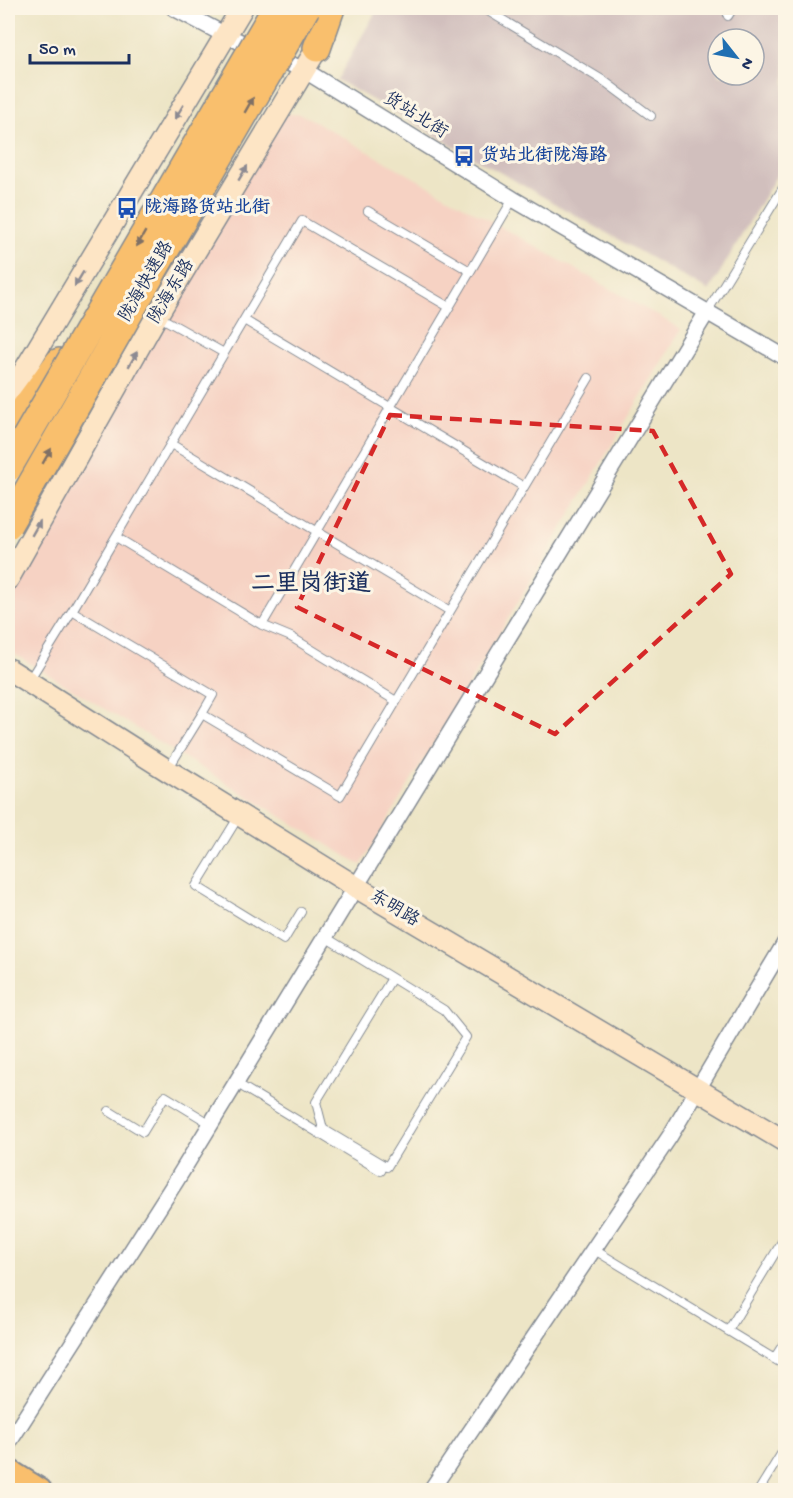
<svg xmlns="http://www.w3.org/2000/svg" width="793" height="1498" viewBox="0 0 793 1498" font-family="'Gochi Hand','LXGW WenKai TC',sans-serif">
  <style>
    .built { fill: #f6d2c3 }
    .industrial { fill: #d1bfbd; fill-rule: evenodd }
    .lines { fill: none; stroke-linecap: round; stroke-linejoin: round }
    .lane-casing { stroke: #848a92; stroke-width: 10 }
    .street-casing { stroke: #848a92; stroke-width: 18 }
    .secondary-casing { stroke: #848a92; stroke-width: 24 }
    .primary-casing { stroke: #848a92; stroke-width: 26 }
    .highway-casing { stroke: #848a92; stroke-width: 30 }
    .lane { stroke: #fff; stroke-width: 8 }
    .street { stroke: #fff; stroke-width: 15 }
    .secondary { stroke: #fde5c5; stroke-width: 21 }
    .primary { stroke: #f9bf6d; stroke-width: 22 }
    .highway { stroke: #f9bf6d; stroke-width: 27 }
    .highway-bridge-casing { stroke: #848a92; stroke-width: 30; stroke-linecap: butt }
    .highway-bridge { stroke: #f9bf6d; stroke-width: 27 }
    .oneway { fill: #7f7065 }
    .oneway2 { fill: #8c8a92 }
    .marked { fill: none; stroke: #d62828; stroke-width: 4.5; stroke-dasharray: 12 8; stroke-linejoin: round }
    .labels { text-anchor: middle; dominant-baseline: central; stroke-width: 6; stroke-linejoin: round; paint-order: stroke }
    .street-label { font-size: 18px; fill: #1b2f5e; stroke: #fcf5e5 }
    .transit-label { font-size: 18px; font-weight: bold; fill: #164399; stroke: #fcf5e5; text-anchor: start }
    .district-label { font-size: 24px; font-weight: bold; fill: #1b2f5e; stroke: #fcf5e5 }
  </style>
  <rect width="100%" height="100%" fill="#fcf5e5"/>
  <filter id="ink" filterUnits="userSpaceOnUse"><feTurbulence type="fractalNoise" baseFrequency=".0167" numOctaves="2"/><feDisplacementMap in="SourceGraphic" scale="12" xChannelSelector="R" yChannelSelector="G"/><feConvolveMatrix kernelMatrix="1 2 1 2 8 2 1 2 1" color-interpolation-filters="sRGB"/></filter>
  <filter id="wash" filterUnits="userSpaceOnUse"><feTurbulence type="fractalNoise" baseFrequency=".008" numOctaves="4" result="noise"/><feDisplacementMap in="SourceGraphic" scale="24" xChannelSelector="R" yChannelSelector="G"/><feGaussianBlur stdDeviation="1.35" result="paint"/><feColorMatrix in="noise" values="0 0 0 0 0 0 0 0 0 0 0 0 0 0 0 0 0 1.4 0 .05"/><feComposite in="paint" operator="in"/></filter>
  <g filter="url(#wash)">
    <rect width="100%" height="100%" fill="#ede5c6"/>
    <path class="built" d="M 287,114 L 298,114 L 309,118 L 681,329 L 361,865 L 8,650 L 8,592 L 277,120 Z"/>
    <path class="industrial" d="M 378,8 L 785,8 L 785,161 L 709,291 L 337,80 ZM 718,39 L 754,39 L 754,75 L 718,75 Z"/>
  </g>
  <g filter="url(#ink)">
    <g class="lines">
      <defs>
        <path id="lane" d="M 483,8 L 604,81 L 651,116
          M 728,16 L 733,8
          M 368,211 L 470,271
          M 707,312 L 786,183
          M 158,316 L 224,353
          M 244,320 L 524,487
          M 171,444 L 450,611
          M 116,537 L 262,625 L 291,637 L 396,701
          M 72,611 L 213,695 L 202,714 L 340,796 L 589,378
          M 262,625 L 513,199
          M 28,682 L 72,611 L 302,221 L 449,307
          M 168,769 L 202,714
          M 239,816 L 196,886 L 284,940 L 301,912
          M 325,937 L 444,1010 L 466,1037 L 387,1167 L 323,1129 L 316,1102 L 392,978
          M 236,1083 L 381,1171
          M 109,1111 L 143,1132 L 165,1096 L 211,1124
          M 593,1249 L 786,1366
          M 728,1331 L 786,1235
          M 774,1359 L 786,1340
          M 759,1490 L 786,1446"/>
        <path id="street" d="M 174,8 L 225,35 L 304,70 L 513,199 L 786,358
          M 8,1444 L 176,1181 L 707,312
          M 431,1490 L 670,1136 L 786,941"/>
        <path id="secondary" d="M 8,398 L 242,8
          M 8,579 L 157,315 L 325,35
          M 8,669 L 167,770 L 356,887 L 786,1142"/>
        <path id="primary" d="M 8,1470 L 40,1490"/>
        <path id="highway" d="M 317,48 L 331,8
          M 8,431 L 59,362"/>
      </defs>
      <use href="#lane" class="lane-casing"/>
      <use href="#street" class="street-casing"/>
      <use href="#secondary" class="secondary-casing"/>
      <use href="#primary" class="primary-casing"/>
      <use href="#highway" class="highway-casing"/>
      <use href="#lane" class="lane"/>
      <use href="#street" class="street"/>
      <use href="#secondary" class="secondary"/>
      <use href="#primary" class="primary"/>
      <use href="#highway" class="highway"/>
      <defs>
        <path id="highway-bridge" d="M 8,468 L 276,8
          M 8,525 L 163,254 L 306,8"/>
      </defs>
      <use href="#highway-bridge" class="highway-bridge-casing"/>
      <use href="#highway-bridge" class="highway-bridge"/>
    </g>
    <defs><path id="oneway-solid" d="M-6-.8H1V-3.2L6.5 0L1 3.2V.8H-6Z" transform="scale(1.5)"/></defs>
    <g class="oneway">
      <use href="#oneway-solid" transform="translate(249 105) rotate(-60)"/>
      <use href="#oneway-solid" transform="translate(141 239) rotate(120)"/>
      <use href="#oneway-solid" transform="translate(47 456) rotate(-60)"/>
    </g>
    <g class="oneway2">
      <use href="#oneway-solid" transform="translate(179 112) rotate(121)"/>
      <use href="#oneway-solid" transform="translate(243 173) rotate(-59)"/>
      <use href="#oneway-solid" transform="translate(79 279) rotate(121)"/>
      <use href="#oneway-solid" transform="translate(133 359) rotate(-60)"/>
      <use href="#oneway-solid" transform="translate(36 528) rotate(-60)"/>
    </g>
  </g>
  <path class="marked" d="M 390,415 L 653,431 L 731,574 L 555,734 L 297,607 Z"/>
  <defs>
    <symbol id="bus-bare" viewBox="-9 -9 18 18"><path d="M-5-6H5V4H4V6H2V4H-2V6H-4V4H-5ZM-3.5-4V0h7V-4ZM-3.5 1.2v1.5H-2V1.2ZM2 1.2v1.5H3.5V1.2Z" fill="#1a4fb4" stroke="#fcf5e5" stroke-width="2.5" paint-order="stroke"/></symbol>
  </defs>
  <g fill-rule="evenodd">
    <use href="#bus-bare" x="449" y="141" width="30" height="30"/>
    <use href="#bus-bare" x="112" y="193" width="30" height="30"/>
  </g>
  <g class="labels">
    <g class="street-label">
      <text transform="translate(415 116) rotate(32)">货站北街</text>
      <text transform="translate(147 282) rotate(-60)">陇海快速路</text>
      <text transform="translate(172 292) rotate(-59)">陇海东路</text>
      <text transform="translate(394 909) rotate(31)">东明路</text>
    </g>
    <g class="transit-label">
      <text x="481" y="156">货站北街陇海路</text>
      <text x="144" y="208">陇海路货站北街</text>
    </g>
    <g class="district-label">
      <text x="311" y="585">二里岗街道</text>
    </g>
  </g>
  <rect width="793" height="1498" fill="none" stroke="#fcf5e5" stroke-width="30"/>
  <g transform="translate(736 57) rotate(121)"><circle r="28" fill="#fcf5e5" stroke="#a2a6af" stroke-width="1.5"/>
  <path d="M0-4.5L10 22L0 15L-10 22Z" fill="#1f6fb2"/>
  <text y="-9" font-size="16" font-weight="bold" text-anchor="middle" fill="#1b2f5e">N</text>
  </g>
  <path d="M30 54v9h99v-9" fill="none" stroke="#1b2f5e" stroke-width="3"/>
  <text x="39" y="54" font-size="18" fill="#1b2f5e" stroke="#fcf5e5" stroke-width="4.5" paint-order="stroke">50 m</text>
</svg>
